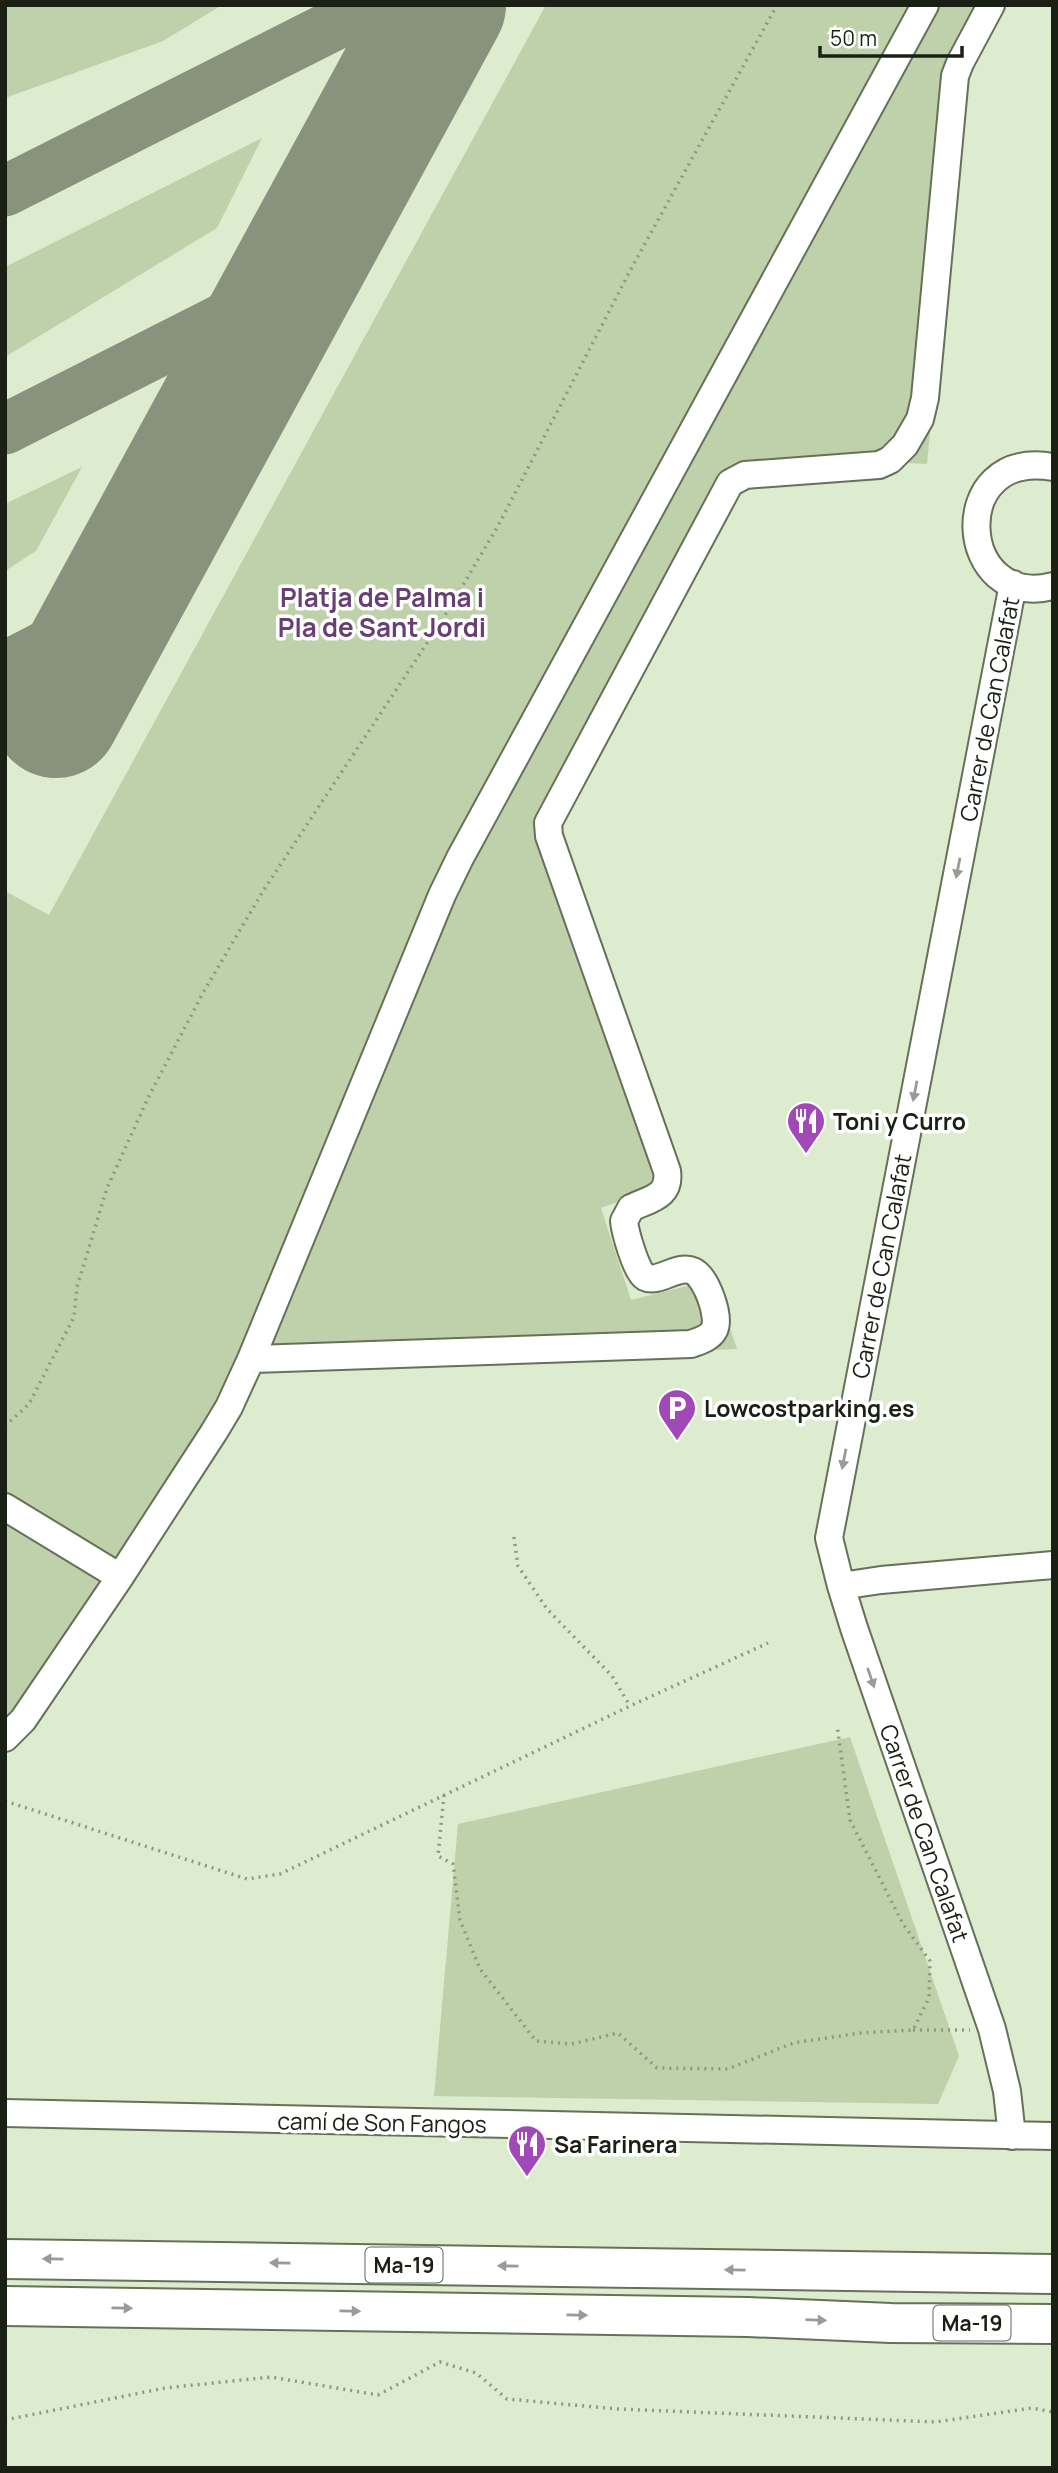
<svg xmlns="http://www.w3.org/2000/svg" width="1058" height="2473" viewBox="0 0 1058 2473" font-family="Manrope,sans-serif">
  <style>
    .green { fill: #bed1aa }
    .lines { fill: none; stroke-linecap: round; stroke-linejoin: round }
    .taxiway { stroke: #88927c; stroke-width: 51 }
    .runway { stroke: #88927c; stroke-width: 128 }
    .minor-casing { stroke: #657158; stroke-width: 30 }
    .highway-casing { stroke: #657158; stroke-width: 42 }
    .path { stroke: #8e9983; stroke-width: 3.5; stroke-dasharray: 2 5; stroke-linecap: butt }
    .minor { stroke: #fff; stroke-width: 26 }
    .highway { stroke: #fff; stroke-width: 38 }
    .oneway { fill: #989b96 }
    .labels { text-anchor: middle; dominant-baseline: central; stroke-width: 7; stroke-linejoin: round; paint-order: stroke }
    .shield { fill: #fff; stroke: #5f635b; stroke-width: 2 }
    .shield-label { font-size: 21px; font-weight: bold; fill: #1b2015 }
    .street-label { font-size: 23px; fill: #1b2015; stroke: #fff }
    .poi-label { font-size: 23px; font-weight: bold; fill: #1b2015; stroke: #fff; text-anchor: start }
    .quarter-label { font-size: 26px; font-weight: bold; fill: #693e74; stroke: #fff }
  </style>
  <rect width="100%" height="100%" fill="#ddebce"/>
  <path class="green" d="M 5,5 L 222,5 L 163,41 L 5,98 Z
    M 546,5 L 915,5 L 446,868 L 225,1396 L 116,1567 L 5,1501 L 5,891 L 49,915 Z
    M 933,5 L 987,5 L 954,64 L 922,389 L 888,455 L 748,470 L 543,822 L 662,1173 L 648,1191 L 601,1208 L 631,1300 L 691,1285 L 701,1289 L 704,1331 L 268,1350 L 451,895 Z
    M 262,138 L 217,228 L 5,357 L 5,267 Z
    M 933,402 L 927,464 L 908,463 L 905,460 Z
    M 82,467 L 36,551 L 5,571 L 5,504 Z
    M 722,1305 L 737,1349 L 688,1351 Z
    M 5,1513 L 109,1576 L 5,1730 Z
    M 850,1737 L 959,2056 L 938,2104 L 434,2096 L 458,1824 Z"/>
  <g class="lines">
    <path class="taxiway" d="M 5,191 L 374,5
      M 5,429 L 264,298 L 292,273 L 306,255
      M 5,667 L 84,626 L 127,584"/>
    <path class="runway" d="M 56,714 L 442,5"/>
    <defs>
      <path id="minor" d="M 1053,467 C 945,448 957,611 1053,586
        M 251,1359 L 691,1344 C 699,1341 710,1338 714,1330 C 721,1317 706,1277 693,1271 C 677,1264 659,1284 645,1277 C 636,1272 625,1231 624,1221 L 631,1208 C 649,1199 671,1197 667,1171 L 549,836 L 548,823 L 730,483 L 745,475 L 879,465 L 890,460 L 905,445 L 920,419 L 925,398 L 955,76 L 960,63 L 991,5
        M 5,1507 L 120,1577 L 23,1720 L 5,1738
        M 120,1577 L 214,1432 L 229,1407 L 251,1359 L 442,895 L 460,858 L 925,5
        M 841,1586 L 881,1580 L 1053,1565
        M 5,2113 L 1053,2136
        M 1012,2136 L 1007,2091 L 992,2029 L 854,1628 L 841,1586 L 829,1538 L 1013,584"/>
      <path id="highway" d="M 5,2259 L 1053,2274
        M 5,2306 L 748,2317 L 891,2323 L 1053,2324"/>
    </defs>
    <use href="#minor" class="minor-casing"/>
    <use href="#highway" class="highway-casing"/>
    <path class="path" d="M 5,1426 L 29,1404 L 74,1317 L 77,1287 L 107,1188 L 148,1098 L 203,993 L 263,891 L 441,622 L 498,526 L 632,267 L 777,5
      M 514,1537 L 518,1566 L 547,1609 L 612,1676 L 630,1706
      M 444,1795 L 438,1856 L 453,1864 L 460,1920 L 480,1969 L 536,2041 L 572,2044 L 618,2033 L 657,2068 L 728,2069 L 793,2043 L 860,2033 L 913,2030 L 929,1998 L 930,1961 L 903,1924 L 850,1820 L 837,1725
      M 5,1801 L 247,1879 L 280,1874 L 630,1706 L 768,1643
      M 913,2030 L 970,2030
      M 5,2420 L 165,2388 L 271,2377 L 378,2395 L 440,2362 L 476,2373 L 507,2399 L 618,2409 L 936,2422 L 1032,2408 L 1053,2412"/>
    <use href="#minor" class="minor"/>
    <use href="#highway" class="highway"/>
  </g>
  <defs><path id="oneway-solid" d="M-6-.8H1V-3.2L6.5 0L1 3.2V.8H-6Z" transform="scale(1.75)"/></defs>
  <g class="oneway">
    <use href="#oneway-solid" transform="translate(958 868) rotate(101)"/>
    <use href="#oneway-solid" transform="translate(915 1091) rotate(101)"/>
    <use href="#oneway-solid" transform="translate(844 1459) rotate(101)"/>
    <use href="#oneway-solid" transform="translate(871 1678) rotate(71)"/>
    <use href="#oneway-solid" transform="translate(53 2259) rotate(-179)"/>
    <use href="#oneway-solid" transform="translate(280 2263) rotate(-179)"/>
    <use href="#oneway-solid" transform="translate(508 2266) rotate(-179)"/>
    <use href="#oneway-solid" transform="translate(735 2270) rotate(-179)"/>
    <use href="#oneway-solid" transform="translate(122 2308) rotate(1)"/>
    <use href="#oneway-solid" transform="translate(350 2311) rotate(1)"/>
    <use href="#oneway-solid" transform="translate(577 2315) rotate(1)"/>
    <use href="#oneway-solid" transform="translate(816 2320) rotate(2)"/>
  </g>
  <defs>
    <symbol id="restaurant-pin" viewBox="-11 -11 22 30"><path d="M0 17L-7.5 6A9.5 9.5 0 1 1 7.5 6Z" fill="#a14ab7" stroke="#fff"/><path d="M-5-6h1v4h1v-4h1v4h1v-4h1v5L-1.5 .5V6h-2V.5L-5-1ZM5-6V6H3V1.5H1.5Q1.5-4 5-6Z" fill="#fff"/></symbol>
    <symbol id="parking-pin" viewBox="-11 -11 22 30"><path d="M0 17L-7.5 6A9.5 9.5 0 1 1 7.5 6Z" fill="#a14ab7" stroke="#fff"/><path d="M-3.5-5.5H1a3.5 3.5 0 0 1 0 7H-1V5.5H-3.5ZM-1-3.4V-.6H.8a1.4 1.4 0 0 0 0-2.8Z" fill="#fff"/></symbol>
  </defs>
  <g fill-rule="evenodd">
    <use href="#restaurant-pin" x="784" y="1099" width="44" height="60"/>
    <use href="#parking-pin" x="655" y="1386" width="44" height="60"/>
    <use href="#restaurant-pin" x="505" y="2122" width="44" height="60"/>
  </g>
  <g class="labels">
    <g class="shield">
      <rect x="365.5" y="2247.5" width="77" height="35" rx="5"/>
      <rect x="933.5" y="2305.5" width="77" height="35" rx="5"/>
    </g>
    <g class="shield-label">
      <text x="404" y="2265">Ma-19</text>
      <text x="972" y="2323">Ma-19</text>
    </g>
    <g class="street-label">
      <text transform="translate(989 709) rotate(-79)">Carrer de Can Calafat</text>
      <text transform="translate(881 1266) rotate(-79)">Carrer de Can Calafat</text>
      <text transform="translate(925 1833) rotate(71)">Carrer de Can Calafat</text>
      <text transform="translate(382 2122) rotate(1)">camí de Son Fangos</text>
    </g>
    <g class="poi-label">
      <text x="833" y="1121">Toni y Curro</text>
      <text x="704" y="1408">Lowcostparking.es</text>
      <text x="554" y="2144">Sa Farinera</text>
    </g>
    <g class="quarter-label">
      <text x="382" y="597">Platja de Palma i<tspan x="382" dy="30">Pla de Sant Jordi</tspan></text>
    </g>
  </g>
  <rect width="1058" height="2473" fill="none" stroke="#1b2015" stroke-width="14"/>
  <path d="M820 46v10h142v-10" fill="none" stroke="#1b2015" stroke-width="3.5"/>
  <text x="830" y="46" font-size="21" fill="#1b2015" stroke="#ffffff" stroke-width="5" paint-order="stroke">50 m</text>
</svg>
